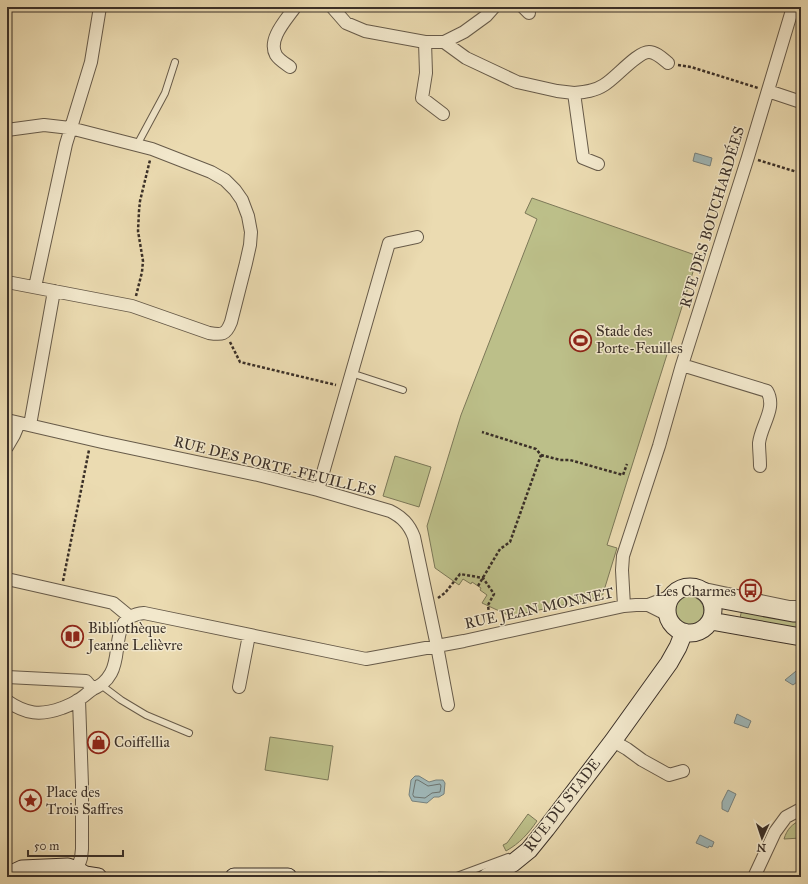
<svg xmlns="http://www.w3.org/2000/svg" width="808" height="884" viewBox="0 0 808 884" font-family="'IM FELL Great Primer',serif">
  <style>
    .green { fill: #bcbf89; stroke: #7c7858 }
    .water { fill: #9fb8b9; stroke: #77827f }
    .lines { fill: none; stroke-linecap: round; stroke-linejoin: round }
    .shore { stroke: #6d7470; stroke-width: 1 }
    .lane-casing { stroke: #675b4a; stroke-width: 8 }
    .street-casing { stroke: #675b4a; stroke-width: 14 }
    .secondary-casing { stroke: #3b3028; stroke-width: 19 }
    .path { stroke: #3b3028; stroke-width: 2.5; stroke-dasharray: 3 2; stroke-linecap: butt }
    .lane { stroke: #f2e8cc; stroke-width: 6 }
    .street { stroke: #f2e8cc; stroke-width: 12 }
    .secondary { stroke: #f2e8cc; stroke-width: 17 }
    .labels { text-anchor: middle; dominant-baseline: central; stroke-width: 3; stroke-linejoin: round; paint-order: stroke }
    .street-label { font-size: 15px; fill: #3b3028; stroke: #f2e8cc }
    .poi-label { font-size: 15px; fill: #3b3028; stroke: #f2e8cc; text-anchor: start }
  </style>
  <rect width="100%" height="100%" fill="#ebdbb1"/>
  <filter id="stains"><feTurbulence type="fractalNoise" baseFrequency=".005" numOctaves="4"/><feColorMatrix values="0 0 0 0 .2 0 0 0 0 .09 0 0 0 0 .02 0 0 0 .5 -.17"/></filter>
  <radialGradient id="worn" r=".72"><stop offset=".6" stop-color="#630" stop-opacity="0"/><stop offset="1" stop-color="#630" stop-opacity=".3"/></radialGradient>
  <path class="green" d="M 532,198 L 698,256 L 607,545 L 617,548 L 602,597 L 510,616 L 482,603 L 487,595 L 480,590 L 481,588 L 472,582 L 471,584 L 463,579 L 459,585 L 435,568 L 427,526 L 461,415 L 537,219 L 525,213 Z
    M 395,456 L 431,467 L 419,507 L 383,496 Z
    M674 611a15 15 0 1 1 30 0a15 15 0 1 1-30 0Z
    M 742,609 L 801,621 L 800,630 L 740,618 Z
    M 270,737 L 333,746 L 328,780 L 265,770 Z
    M 528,814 L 537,821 C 528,834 520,843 506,851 L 503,845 L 507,843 Z
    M 801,820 L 801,838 L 784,839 C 787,829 792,824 801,820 Z
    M 378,872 L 403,873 L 404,875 L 395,877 L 376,877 Z"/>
  <path class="water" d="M 695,153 L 712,158 L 710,166 L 693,161 Z
    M 801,667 L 801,679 L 793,685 L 785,680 Z
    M 737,714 L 751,721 L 748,728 L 734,723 Z
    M 415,776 L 419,776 L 429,782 L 436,780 L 443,780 L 445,783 L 444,794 L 439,797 L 434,797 L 427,803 L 412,801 L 409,795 L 411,780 Z
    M 728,790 L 736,794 L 728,812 L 722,809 L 722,802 Z
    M 700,835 L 714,842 L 712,847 L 709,846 L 708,848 L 696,843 Z"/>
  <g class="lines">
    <path class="shore" d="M 416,780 L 418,780 L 428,786 L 440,784 L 441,786 L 440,792 L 432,793 L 425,798 L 414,797 L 413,795 Z"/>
    <defs>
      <path id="lane" d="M 137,145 L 165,93 L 175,62
        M 351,373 L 403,390
        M 699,589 L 704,586 L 789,604 L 801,604
        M 101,685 L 121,700 L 146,715 L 189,733
        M 454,877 L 508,857"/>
      <path id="street" d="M 332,7 L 346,23 L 365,31 L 425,42 L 426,73 L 422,98 L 443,114
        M 523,7 L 529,13
        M 425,42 L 444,42 L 464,32 L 486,16 L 494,7
        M 444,42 L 466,58 L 517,82 L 557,91 L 574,93 L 583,158 L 598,164
        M 290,67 C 286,64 279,60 276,55 C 267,39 287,19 295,7
        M 768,91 L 801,102
        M 574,93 C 584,92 595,91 604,85 C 616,78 637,52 649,52 C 656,52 663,59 668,63
        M 7,130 L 44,125 L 70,128 L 152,149 L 211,172 L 225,180 L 235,190 L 242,200 L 248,216 L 251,232 L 250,245 L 246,263 L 231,322 C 226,335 222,335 209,333 L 132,306 L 7,282
        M 35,287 L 66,144 L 91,62 L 100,7
        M 682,365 L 767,391 C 777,408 761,425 759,443 C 759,450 760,458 760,466
        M 7,420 L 102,442 L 258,475 L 318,490 L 390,511 C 402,517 409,524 414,537 L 437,646 L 448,705
        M 30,425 L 54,291
        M 7,447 L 14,435 L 19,423
        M 318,490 L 389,243 L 417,237
        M 7,579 L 113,603 L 130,617
        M 648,605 L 668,615
        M 624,606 L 622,570 L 623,556 L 659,446 L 682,365 L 748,157 L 793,7
        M 7,677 L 86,681 L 93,689
        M 239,687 L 249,635
        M 7,701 C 26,714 40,716 62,708 C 67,706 73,704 78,700 C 84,697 88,692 93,689 C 101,685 106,682 111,673 C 123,652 109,616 144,613 L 366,659 L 464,641 L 624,606 L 636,605 L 648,605 L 671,596
        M 613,741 L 627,749 L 642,760 L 669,775 L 683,771
        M 77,870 L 81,858 L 82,849 L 82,785 L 79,700
        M 754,877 L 775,832 L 786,817 L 801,809"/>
      <path id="secondary" d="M667 610a23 23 0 1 1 46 0a23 23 0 1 1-46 0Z
        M 708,594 L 718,599 L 793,613 L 801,613
        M 711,621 L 801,637
        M 7,876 L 22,869 L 68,867 L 77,870 L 85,875 L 98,877
        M 234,877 L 288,877
        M 487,877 L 513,863 L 529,850 L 546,829 L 613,741 L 669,663 L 678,647 L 684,632"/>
    </defs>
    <use href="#lane" class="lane-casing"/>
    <use href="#street" class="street-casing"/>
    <use href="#secondary" class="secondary-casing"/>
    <path class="path" d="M 678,65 L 691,67 L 758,88
      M 758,160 L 797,172 L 801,178
      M 136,296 L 142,272 L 143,261 L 138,231 L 139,211 L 140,201 L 150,160
      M 230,342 L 240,362 L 336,385
      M 541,455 L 560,460 L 570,460 L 623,475 L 627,464
      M 63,581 L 89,450
      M 478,586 L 500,549 L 510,542 L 541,455 L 536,449 L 482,432
      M 438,598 L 445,593 L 460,574 L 483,578 L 494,594 L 488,605 L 490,623"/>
    <use href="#lane" class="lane"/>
    <use href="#street" class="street"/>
    <use href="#secondary" class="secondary"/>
  </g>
  <defs>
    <symbol id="stadium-ring" viewBox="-11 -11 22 22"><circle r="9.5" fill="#f2e8cc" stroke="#8f2418" stroke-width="1.5"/><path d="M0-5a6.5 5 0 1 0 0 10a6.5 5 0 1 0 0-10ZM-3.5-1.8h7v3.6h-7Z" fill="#8f2418"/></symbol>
    <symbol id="bus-ring" viewBox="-11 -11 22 22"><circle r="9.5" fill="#f2e8cc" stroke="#8f2418" stroke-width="1.5"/><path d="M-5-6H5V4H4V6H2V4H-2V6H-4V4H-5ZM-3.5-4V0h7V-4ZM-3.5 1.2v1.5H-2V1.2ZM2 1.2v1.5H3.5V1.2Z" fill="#8f2418"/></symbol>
    <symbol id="library-ring" viewBox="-11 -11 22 22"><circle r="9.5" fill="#f2e8cc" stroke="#8f2418" stroke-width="1.5"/><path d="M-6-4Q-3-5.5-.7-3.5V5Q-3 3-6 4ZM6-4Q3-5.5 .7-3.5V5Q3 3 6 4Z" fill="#8f2418"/></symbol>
    <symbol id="shop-ring" viewBox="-11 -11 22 22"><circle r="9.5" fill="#f2e8cc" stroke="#8f2418" stroke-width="1.5"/><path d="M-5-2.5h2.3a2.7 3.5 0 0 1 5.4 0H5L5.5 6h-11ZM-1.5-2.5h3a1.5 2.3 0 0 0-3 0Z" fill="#8f2418"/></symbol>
    <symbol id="sight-ring" viewBox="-11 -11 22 22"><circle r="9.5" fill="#f2e8cc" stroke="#8f2418" stroke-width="1.5"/><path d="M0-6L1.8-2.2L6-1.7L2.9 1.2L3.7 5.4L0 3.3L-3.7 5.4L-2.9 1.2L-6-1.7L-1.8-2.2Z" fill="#8f2418"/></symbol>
  </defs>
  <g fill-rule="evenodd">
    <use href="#stadium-ring" x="568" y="328" width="25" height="25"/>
    <use href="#bus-ring" x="738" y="578" width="25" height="25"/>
    <use href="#library-ring" x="60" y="624" width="25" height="25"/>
    <use href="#shop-ring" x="86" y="730" width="25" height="25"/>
    <use href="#sight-ring" x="18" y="788" width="25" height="25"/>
  </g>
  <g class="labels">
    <g class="street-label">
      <text transform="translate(712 217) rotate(-73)">RUE DES BOUCHARDÉES</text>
      <text transform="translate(275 466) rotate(14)">RUE DES PORTE-FEUILLES</text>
      <text transform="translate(539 608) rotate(-12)">RUE JEAN MONNET</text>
      <text transform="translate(562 805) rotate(-52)">RUE DU STADE</text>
    </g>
    <g class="poi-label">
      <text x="596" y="331">Stade des<tspan x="596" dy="17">Porte-Feuilles</tspan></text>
      <text x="736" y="591" text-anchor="end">Les Charmes</text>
      <text x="88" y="628">Bibliothèque<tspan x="88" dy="17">Jeanne Lelièvre</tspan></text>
      <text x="114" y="742">Coiffellia</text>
      <text x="46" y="792">Place des<tspan x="46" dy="17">Trois Saffres</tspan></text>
    </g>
  </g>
  <rect width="808" height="884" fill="none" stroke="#ebdbb1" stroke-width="24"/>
  <rect x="8" y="8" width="792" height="868" fill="none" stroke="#3b3028" stroke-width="2"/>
  <rect x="12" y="12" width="784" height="860" fill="none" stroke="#3b3028"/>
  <g transform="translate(762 838) rotate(183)" stroke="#f2e8cc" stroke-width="3" paint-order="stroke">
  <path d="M0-3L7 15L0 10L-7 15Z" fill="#3b3028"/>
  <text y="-6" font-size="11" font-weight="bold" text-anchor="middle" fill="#3b3028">N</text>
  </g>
  <path d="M28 850v6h95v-6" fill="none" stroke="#3b3028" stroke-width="2"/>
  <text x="34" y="850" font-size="12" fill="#3b3028" stroke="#f2e8cc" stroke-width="3" paint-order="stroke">50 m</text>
  <rect width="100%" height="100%" filter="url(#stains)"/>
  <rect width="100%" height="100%" fill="url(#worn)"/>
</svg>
